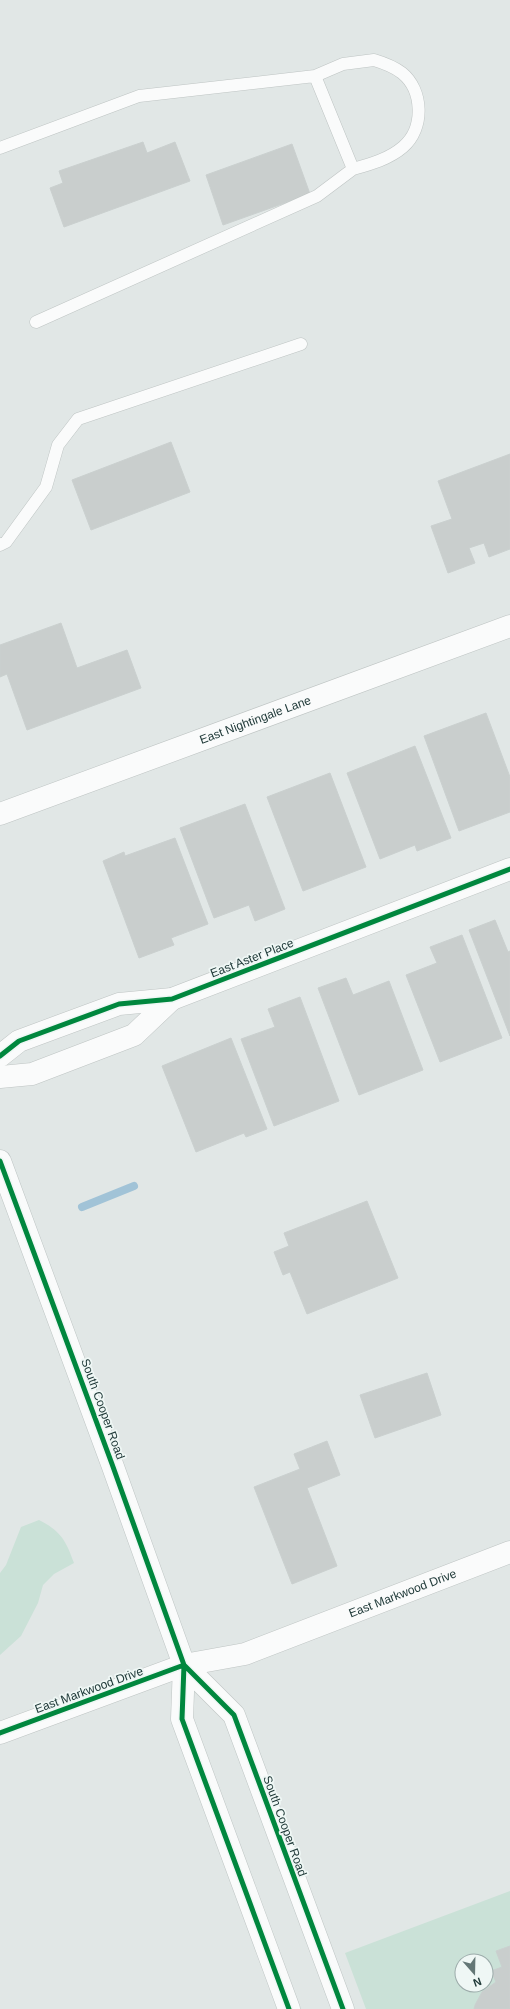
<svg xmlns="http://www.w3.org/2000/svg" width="510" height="2009" viewBox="0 0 510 2009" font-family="Arial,sans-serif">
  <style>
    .green { fill: #cae1d7; fill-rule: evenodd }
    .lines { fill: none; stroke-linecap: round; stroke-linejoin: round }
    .stream { stroke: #a1c3d7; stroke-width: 8 }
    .building { fill: #c9cecd; stroke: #cad0cf }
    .lane-casing { stroke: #bec4c3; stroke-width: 13 }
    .street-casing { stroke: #bec4c3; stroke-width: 23 }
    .secondary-casing { stroke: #bec5c4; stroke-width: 23 }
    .lane { stroke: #fafbfb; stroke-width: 12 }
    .street { stroke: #fafbfb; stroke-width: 22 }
    .secondary { stroke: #fafbfb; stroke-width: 22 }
    .cycleway-casing { stroke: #eff7f5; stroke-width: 8 }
    .cycleway { stroke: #00873e; stroke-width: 5 }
    .labels { text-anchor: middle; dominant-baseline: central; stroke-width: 3.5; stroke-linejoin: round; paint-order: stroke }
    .street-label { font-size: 12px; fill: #203a39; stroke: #eff7f5 }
  </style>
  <rect width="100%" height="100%" fill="#e1e7e6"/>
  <path class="green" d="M 39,1520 C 61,1531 66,1541 74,1563 L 54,1574 L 43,1585 L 38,1603 L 21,1636 L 0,1655 L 0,1573 L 6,1565 L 21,1527 Z
    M 510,1891 L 510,2009 L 366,2009 L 345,1953 ZM 462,1961 L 486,1961 L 486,1985 L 462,1985 Z"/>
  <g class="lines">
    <path class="stream" d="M 82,1207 L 134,1186"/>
  </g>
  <path class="building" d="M 143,142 L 147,153 L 175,142 L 190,181 L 64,227 L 50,188 L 63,183 L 59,171 Z
    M 292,144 L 310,194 L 223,225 L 206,175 Z
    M 171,442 L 190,492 L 91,530 L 72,480 Z
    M 510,454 L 510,549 L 489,557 L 484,543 L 469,548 L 475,563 L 448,573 L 431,526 L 452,519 L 438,481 Z
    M 61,623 L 77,668 L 127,650 L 141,688 L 27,730 L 7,674 L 0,677 L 0,645 Z
    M 486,713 L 510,777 L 510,812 L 459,831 L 424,736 Z
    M 415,746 L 451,838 L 417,851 L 415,845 L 380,859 L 347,773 Z
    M 330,773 L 366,867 L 303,891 L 267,797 Z
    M 245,804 L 285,909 L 255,921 L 249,905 L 214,918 L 180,828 Z
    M 175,838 L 208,924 L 171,938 L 174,945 L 139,958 L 103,861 L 124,852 L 125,856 Z
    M 495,920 L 508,952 L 510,951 L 510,1036 L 469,930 Z
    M 462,935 L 502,1038 L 440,1062 L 406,975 L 437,963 L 430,947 Z
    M 346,978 L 353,995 L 389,981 L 423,1070 L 359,1095 L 318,988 Z
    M 300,997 L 339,1101 L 274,1126 L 241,1039 L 275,1027 L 268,1009 Z
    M 231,1038 L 267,1129 L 246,1137 L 244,1133 L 196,1152 L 162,1066 Z
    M 367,1201 L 398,1278 L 307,1314 L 290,1272 L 283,1275 L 274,1252 L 289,1246 L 284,1233 Z
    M 427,1373 L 441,1415 L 375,1438 L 360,1395 Z
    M 327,1441 L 340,1475 L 307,1488 L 337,1566 L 292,1584 L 254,1487 L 300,1469 L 294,1454 Z
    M 510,1946 L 510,2009 L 474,2009 L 475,2005 L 482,1992 L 496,1982 L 491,1971 L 502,1967 L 496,1951 Z"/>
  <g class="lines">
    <defs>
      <path id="lane" d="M 374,60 C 384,63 393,66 402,73 C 423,90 425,128 403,147 C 389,159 371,164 353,169 L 315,76 L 343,64 Z
        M 0,148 L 139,96 L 315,76
        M 36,322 L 317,196 L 353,169
        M 0,545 L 6,542 L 46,487 L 58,445 L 78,419 L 301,344"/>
      <g id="street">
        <path id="s1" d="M 0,814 L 510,626"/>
        <path d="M 0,1056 L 19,1041 L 119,1004 L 172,999 L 510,869"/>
        <path d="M 0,1077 L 32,1074 L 134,1035 L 172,999"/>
        <path id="s2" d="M 0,1733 L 184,1665 L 245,1654 L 510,1552"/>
      </g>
      <path id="secondary" d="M 0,1161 L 112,1464 L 184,1665 L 182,1719 L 289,2009
        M 184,1665 L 234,1715 L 343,2009"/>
    </defs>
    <use href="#lane" class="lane-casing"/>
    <use href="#street" class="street-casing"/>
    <use href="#secondary" class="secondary-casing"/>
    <use href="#lane" class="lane"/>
    <use href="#street" class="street"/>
    <use href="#secondary" class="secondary"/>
    <defs>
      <path id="cycleway" d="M 0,1056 L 19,1041 L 119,1004 L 172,999 L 510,869
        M 0,1161 L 112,1464 L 184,1665 L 182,1719 L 289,2009
        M 184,1665 L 234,1715 L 343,2009
        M 0,1733 L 184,1665"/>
    </defs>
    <use href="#cycleway" class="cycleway-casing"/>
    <use href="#cycleway" class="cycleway"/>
  </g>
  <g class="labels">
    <g class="street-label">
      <text stroke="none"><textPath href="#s1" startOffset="272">East Nightingale Lane</textPath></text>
      <text transform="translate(252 958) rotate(-21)">East Aster Place</text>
      <text transform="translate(103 1409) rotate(70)">South Cooper Road</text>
      <text stroke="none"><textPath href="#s2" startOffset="427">East Markwood Drive</textPath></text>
      <text transform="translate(89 1690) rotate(-20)">East Markwood Drive</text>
      <text transform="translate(285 1826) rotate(70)">South Cooper Road</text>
    </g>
  </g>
  <g transform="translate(474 1973) rotate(160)"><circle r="19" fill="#eff7f5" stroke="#9cabaa"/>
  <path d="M0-3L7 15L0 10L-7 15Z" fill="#647776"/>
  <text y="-6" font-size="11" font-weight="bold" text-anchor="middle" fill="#203a39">N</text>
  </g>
</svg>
